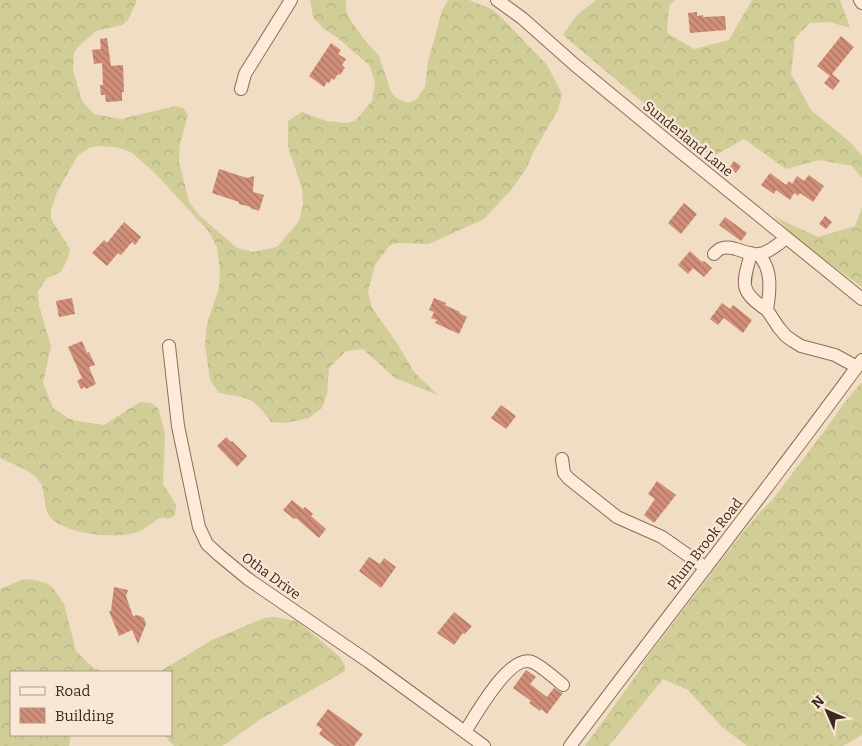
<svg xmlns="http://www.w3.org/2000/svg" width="862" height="746" viewBox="0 0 862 746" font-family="Bitter,serif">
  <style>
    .forest { fill: url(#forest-crowns) }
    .building { fill: url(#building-back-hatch) }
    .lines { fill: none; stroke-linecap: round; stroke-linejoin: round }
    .minor-casing { stroke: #8d6c59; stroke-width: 14 }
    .minor { stroke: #fbebd8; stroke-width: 12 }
    .labels { text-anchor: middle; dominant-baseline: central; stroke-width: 4.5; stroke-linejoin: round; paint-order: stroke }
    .street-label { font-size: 14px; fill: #3c271e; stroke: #f8e7d4 }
  </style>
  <defs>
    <pattern id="forest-crowns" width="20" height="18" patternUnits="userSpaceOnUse" patternTransform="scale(1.25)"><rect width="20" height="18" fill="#d0cd97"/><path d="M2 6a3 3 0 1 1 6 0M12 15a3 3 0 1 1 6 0" fill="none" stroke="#b4b082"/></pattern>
    <pattern id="building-back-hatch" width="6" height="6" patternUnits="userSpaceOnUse" patternTransform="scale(1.25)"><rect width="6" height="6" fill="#d18e78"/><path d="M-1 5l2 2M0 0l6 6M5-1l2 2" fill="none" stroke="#ab7462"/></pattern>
  </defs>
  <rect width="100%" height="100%" fill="#f1dcc4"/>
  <path class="forest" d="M 0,0 L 137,0 L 128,20 L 122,25 L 96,31 L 78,47 L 74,53 L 73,70 L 82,101 L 94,114 L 121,119 L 176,106 L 183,108 L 188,115 L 180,144 L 179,161 L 189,202 L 199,215 L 237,248 L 253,252 L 277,247 L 299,221 L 303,205 L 302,188 L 288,147 L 288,121 L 302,112 L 326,121 L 347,123 L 355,121 L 372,101 L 375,83 L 370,66 L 338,38 L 324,29 L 313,17 L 310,0 L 346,0 L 346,10 L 349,18 L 363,38 L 379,56 L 392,94 L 398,99 L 408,103 L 416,100 L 425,87 L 428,62 L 442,11 L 448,0 L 469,0 L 489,8 L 497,13 L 547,65 L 562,94 L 558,110 L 533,153 L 526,169 L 511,190 L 484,219 L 429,244 L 397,243 L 390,245 L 375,265 L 368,292 L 372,308 L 397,343 L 414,372 L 438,395 L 395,378 L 363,349 L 346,351 L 329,368 L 327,394 L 322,408 L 309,418 L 285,423 L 271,422 C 253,396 248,398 219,393 L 210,380 L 205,344 L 207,324 L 219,288 L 220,271 L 217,247 L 209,232 L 156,174 L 131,152 L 116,147 L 98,146 L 91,147 L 78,155 L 57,192 L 51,210 L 51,219 L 70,249 L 68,258 L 61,272 L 47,278 L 38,291 L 39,306 L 51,346 L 43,383 L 53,408 L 68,418 L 77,421 L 104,425 L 140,402 L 151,403 L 158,408 L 165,433 L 163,484 L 176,505 L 175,515 C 166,521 169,517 161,518 C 154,520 146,529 138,532 C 116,539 72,535 53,520 C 43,512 46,495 41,484 C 35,471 12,464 0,458 Z
    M 596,0 L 675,0 L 669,6 L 667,33 L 694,49 L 729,40 L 752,0 L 840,0 L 850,28 L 830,22 L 810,23 L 795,38 L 791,74 L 811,110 L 850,142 L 862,156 L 862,178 L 852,166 L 819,160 L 786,169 L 744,139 L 712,157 L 651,109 L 563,35 L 576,16 Z
    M 862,208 L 862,287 L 797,240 L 772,213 L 779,219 L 818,237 L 855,226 Z
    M 862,382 L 862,735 L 843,746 L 747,746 L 721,726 L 688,690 L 663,679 L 609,746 L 585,746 L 643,666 L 642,664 L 733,545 L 759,513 L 773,499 L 825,430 L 845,402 Z
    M 30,579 L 46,583 L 53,588 L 64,604 L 76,651 L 93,668 L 106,672 L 11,672 L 11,735 L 71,735 L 69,746 L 0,746 L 0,589 L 22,580 Z
    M 273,617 L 297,621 L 339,656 L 344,664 L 345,671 L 259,720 L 226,744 L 222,746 L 174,746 L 164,735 L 171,735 L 171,672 L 159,672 L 212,640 L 264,618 Z"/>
  <path class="building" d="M 697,12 L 697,16 L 703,15 L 703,17 L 725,16 L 726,30 L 690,33 L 688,13 Z
    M 841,36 L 854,47 L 832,74 L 840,81 L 833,90 L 824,83 L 830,76 L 817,66 Z
    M 107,38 L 111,66 L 123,65 L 124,92 L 122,92 L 122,101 L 106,102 L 105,95 L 101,95 L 100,85 L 103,85 L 102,63 L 94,64 L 92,50 L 101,49 L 100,39 Z
    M 331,43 L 341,50 L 338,54 L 346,59 L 342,65 L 345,68 L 340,75 L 338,74 L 334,80 L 332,78 L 329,83 L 327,82 L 324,87 L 309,76 Z
    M 734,161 L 741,166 L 736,173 L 729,168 Z
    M 219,169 L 247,178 L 254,176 L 253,192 L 264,195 L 259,211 L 250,208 L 251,207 L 239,204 L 239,202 L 212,193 Z
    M 770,173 L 786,185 L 789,181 L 792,184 L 797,176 L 804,181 L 809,175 L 824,186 L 813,202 L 800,193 L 798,196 L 794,193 L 790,200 L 776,190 L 774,194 L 761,185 Z
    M 684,203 L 697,214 L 681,234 L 668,223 Z
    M 825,216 L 832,222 L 826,229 L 819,224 Z
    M 725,217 L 747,233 L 741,241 L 719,225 Z
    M 124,222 L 141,237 L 135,245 L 132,242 L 121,255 L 118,253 L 107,266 L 92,253 L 104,240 L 107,243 Z
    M 690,251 L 702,262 L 704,261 L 712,268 L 704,277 L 693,268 L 688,274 L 678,265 Z
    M 72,298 L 75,314 L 59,317 L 56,301 Z
    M 434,298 L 446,303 L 445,305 L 460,312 L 459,313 L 467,317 L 459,334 L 435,323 L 437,320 L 431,318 L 434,312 L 429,310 Z
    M 722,303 L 730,309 L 733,305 L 752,320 L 743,333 L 724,318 L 718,325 L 710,319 Z
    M 82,341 L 87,353 L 89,352 L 95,365 L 89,367 L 96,384 L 86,389 L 85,387 L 81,389 L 77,381 L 82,378 L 68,347 Z
    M 501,405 L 516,416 L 506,429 L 491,418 Z
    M 226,437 L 231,442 L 232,441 L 247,456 L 237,467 L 217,446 Z
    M 657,481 L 676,495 L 654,523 L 644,515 L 655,499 L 648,494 Z
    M 292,500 L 303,509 L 305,507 L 313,514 L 311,516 L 326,529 L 319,538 L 296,518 L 294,519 L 283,510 Z
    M 369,557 L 380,564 L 384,558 L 396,567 L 381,588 L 359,571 Z
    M 114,587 L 128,590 L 126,596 L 133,616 L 138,615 L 144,618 L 146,624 L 138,644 L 132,630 L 119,636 L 109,611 L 111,611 Z
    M 454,612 L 472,626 L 465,634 L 463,633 L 454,645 L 437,633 Z
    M 526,670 L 536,677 L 530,684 L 547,697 L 554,688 L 558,691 L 563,693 L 547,714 L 541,709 L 540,711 L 529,703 L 531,701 L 513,688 Z
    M 328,709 L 363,734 L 354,746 L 335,746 L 319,734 L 322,729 L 316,725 Z"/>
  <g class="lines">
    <defs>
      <path id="minor" d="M 497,0 L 522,18 L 575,65 L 677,149 L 862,299
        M 860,0 L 862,3
        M 241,89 L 245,74 L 291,0
        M 751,253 C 743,284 738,291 767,310
        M 714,254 C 716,252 718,250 720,249 C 732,243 746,256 759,254 C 768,253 779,244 786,238
        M 758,254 C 773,269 770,291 767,310 L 779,328 L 786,336 L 793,341 L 801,346 L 835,355 L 857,367
        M 169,346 L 178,426 L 199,527 L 207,544 L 219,555 L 248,579 L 369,662 L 484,746
        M 562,459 L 564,473 L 568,478 L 617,517 L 662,537 L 706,568
        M 465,732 C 475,716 510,653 532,662 C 540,665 556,679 563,685
        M 570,746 C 667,617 767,490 862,360"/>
    </defs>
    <use href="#minor" class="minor-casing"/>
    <use href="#minor" class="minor"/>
  </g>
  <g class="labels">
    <g class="street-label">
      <text transform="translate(688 139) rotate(39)">Sunderland Lane</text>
      <text transform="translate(705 544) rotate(-52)">Plum Brook Road</text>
      <text transform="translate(271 576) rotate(36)">Otha Drive</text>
    </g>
  </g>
  <rect x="10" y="671" width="162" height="65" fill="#f8e7d4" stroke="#ad9a8b"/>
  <rect x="20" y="687" width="25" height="8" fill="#fbebd8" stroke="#ad9a8b"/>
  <text x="55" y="696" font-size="15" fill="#3c271e">Road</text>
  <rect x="20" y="708" width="25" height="15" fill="url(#building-back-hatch)" stroke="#ad9a8b"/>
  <text x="55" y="721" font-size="15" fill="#3c271e">Building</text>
  <g transform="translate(827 711) rotate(315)" stroke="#f8e7d4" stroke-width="4" paint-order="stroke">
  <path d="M0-4L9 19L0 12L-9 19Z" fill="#3c271e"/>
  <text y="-8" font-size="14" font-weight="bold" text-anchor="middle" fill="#3c271e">N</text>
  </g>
</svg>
